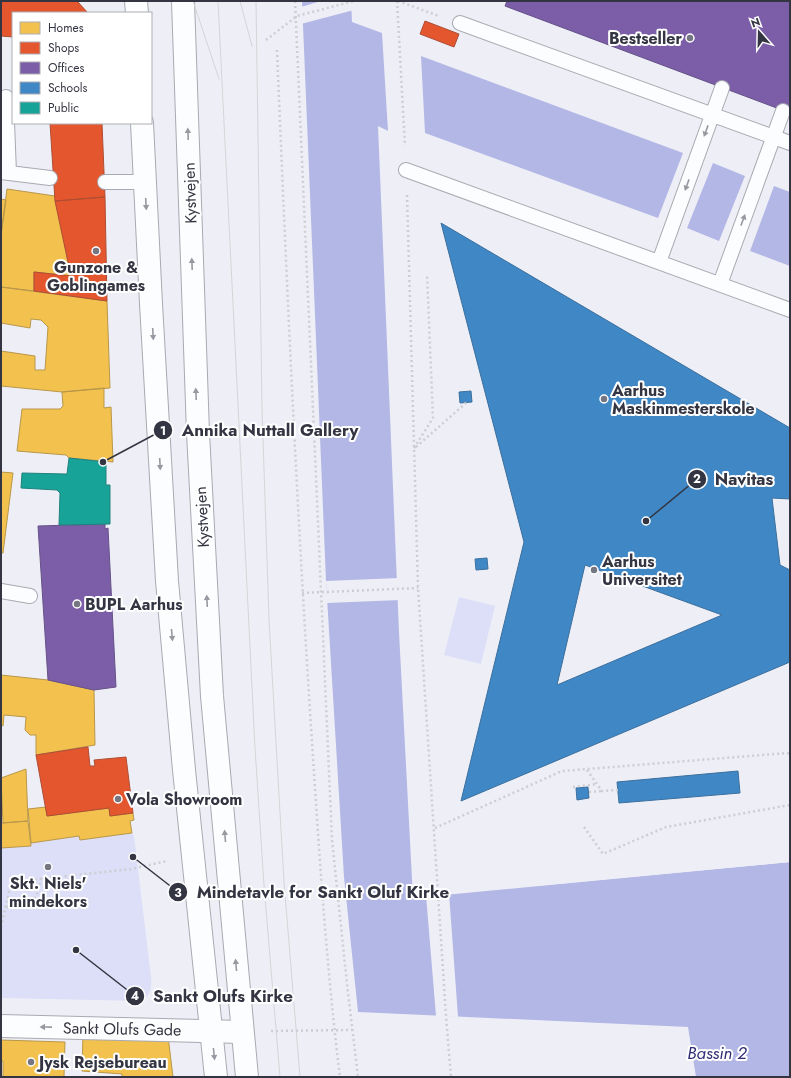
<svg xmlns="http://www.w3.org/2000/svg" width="791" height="1078" viewBox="0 0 791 1078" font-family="Jost,sans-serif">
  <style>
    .green { fill: #dcdff7 }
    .water { fill: #b3b7e5 }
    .pier { fill: #eeeff6 }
    .homes { fill: #f2c14e; stroke: #b9974a }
    .shops { fill: #e4572e; stroke: #af4d34 }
    .offices { fill: #7b5ea7; stroke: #665289 }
    .schools { fill: #3f88c5; stroke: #3c6f9e; fill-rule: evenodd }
    .public { fill: #17a398; stroke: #20827e }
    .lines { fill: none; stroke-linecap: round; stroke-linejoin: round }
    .lane-casing { stroke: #a8a9b2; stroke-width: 16 }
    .street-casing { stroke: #a8a9b2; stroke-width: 24 }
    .secondary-casing { stroke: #a8a9b2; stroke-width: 24 }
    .path { stroke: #cdcdd2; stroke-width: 2.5; stroke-dasharray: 2 3; stroke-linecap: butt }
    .lane { stroke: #fcfdfe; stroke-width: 14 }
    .street { stroke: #fcfdfe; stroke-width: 22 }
    .secondary { stroke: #fcfdfe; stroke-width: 22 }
    .tram { stroke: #d4d5d7; stroke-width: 1 }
    .oneway { fill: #9899a0 }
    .poi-dot { fill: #757681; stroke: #fff; stroke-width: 1.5 }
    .labels { text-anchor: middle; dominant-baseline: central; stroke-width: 4; stroke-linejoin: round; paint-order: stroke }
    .poi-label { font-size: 16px; font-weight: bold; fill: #343542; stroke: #fff; text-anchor: start }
    .street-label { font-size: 16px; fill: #343542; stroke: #fff }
    .water-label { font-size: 17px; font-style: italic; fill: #2f2b74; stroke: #fff }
    .leader { fill: none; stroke: #343542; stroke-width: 1.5 }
    .callout-dot { fill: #343542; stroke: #fff; stroke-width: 1.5 }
    .mark-label { font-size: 12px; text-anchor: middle; font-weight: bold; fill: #fff }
    .callout-label { font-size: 17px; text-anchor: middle; font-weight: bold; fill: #343542; stroke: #fff; stroke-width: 4; stroke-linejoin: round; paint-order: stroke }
  </style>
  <rect width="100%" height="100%" fill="#eeeff6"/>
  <path class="green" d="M 459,597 L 495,606 L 481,664 L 444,655 Z
    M 132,833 L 134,836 L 151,977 C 152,988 151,995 141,1001 L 1,998 L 1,848 L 31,846 L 31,843 L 79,836 L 80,840 Z"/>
  <path class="water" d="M 302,1 L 351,1 L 352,22 L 382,33 L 388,131 L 378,126 L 399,632 L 413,898 L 790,862 L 790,1077 L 696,1077 L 688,1027 L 358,1012 L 344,877 L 326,581 Z
    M 421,56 L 683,153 L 658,218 L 425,133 Z
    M 713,163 L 745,176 L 719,241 L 687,228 Z
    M 774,186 L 790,192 L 790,266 L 750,251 Z"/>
  <path class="pier" d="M 321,1 L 353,1 L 354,10 L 301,24 L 301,7 Z
    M 399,578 L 400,600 L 327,603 L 326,581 Z
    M 790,860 L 790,862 L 535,886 L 538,884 Z
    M 449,893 L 458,1017 L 436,1016 L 426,895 Z"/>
  <path class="homes" d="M 7,189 L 55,196 L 71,276 L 34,272 L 34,291 L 1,287 L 1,235 Z
    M 1,199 L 6,200 L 1,235 Z
    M 1,287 L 107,301 L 110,388 L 62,392 L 1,386 L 1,351 L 35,356 L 35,370 L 45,370 L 48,327 L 41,320 L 31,319 L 30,328 L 1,323 Z
    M 104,388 L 104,408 L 111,407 L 113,462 L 69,458 L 66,455 L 17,451 L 22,409 L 60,409 L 63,406 L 62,392 Z
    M 1,472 L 13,473 L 3,553 L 1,553 Z
    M 1,675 L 48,680 L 94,690 L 95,745 L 36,755 L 36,735 L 30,735 L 25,730 L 26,717 L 4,715 L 3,726 L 1,725 Z
    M 26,769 L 28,821 L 3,823 L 1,778 Z
    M 46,807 L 47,816 L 109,808 L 110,816 L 133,813 L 134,820 L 130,821 L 132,833 L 80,840 L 79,836 L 31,843 L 28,809 Z
    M 28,821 L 31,846 L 1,848 L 1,823 Z
    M 83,1033 L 168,1036 L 173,1077 L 122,1077 L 122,1074 L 82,1071 Z
    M 1,1040 L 65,1042 L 64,1077 L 3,1077 L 3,1061 L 1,1061 Z"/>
  <path class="shops" d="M 1,1 L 77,1 L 88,13 L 13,13 L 13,37 L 1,36 Z
    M 425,21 L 459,34 L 454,47 L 420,34 Z
    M 50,123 L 102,123 L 105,197 L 55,201 Z
    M 105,197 L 107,301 L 34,291 L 34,272 L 71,276 L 55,201 Z
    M 88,747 L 90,766 L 95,766 L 94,760 L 126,757 L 133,813 L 110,816 L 109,808 L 47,816 L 36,755 Z"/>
  <path class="offices" d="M 507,1 L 790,1 L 790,113 L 505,6 Z
    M 105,524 L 105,529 L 108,528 L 116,687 L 94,690 L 48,680 L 38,526 Z"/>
  <path class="schools" d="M 441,223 L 790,428 L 790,499 L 772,498 L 780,565 L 790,570 L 790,662 L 461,801 L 524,542 ZM 585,565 L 722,615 L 557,685 Z
    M 471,391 L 472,402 L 460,403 L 459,392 Z
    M 487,558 L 488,569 L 476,570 L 475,559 Z
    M 738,771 L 740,793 L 619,803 L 617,782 Z
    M 588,787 L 589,798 L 577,800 L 576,788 Z"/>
  <path class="public" d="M 69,458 L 106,462 L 106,485 L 110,485 L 110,524 L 59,525 L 60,493 L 57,490 L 21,488 L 22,473 L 67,474 Z"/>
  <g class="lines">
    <defs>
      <path id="lane" d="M 460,23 L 790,143
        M 6,97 L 9,173
        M 406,170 L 790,310
        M 1,172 L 50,178
        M 105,182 L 145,182
        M 659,262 L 722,88
        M 720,284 L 783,111
        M 1,591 L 30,596"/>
      <path id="street" d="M 1,1026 L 242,1032"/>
      <path id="secondary" d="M 136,1 L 137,13
        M 183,1 L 198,433 L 212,696 L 247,1077
        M 142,123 L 151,304 L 167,581 L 184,770 L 216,1077"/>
    </defs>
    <use href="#lane" class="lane-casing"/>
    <use href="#street" class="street-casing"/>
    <use href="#secondary" class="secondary-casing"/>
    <path class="path" d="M 295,1 L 332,840 L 347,984 L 358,1077
      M 397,1 L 405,146
      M 398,1 L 439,16
      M 266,40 L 297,16 L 354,1
      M 277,50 C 286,270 296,491 310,711 C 318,833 325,955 340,1077
      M 407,195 L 418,588 L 446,1016 L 451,1077
      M 416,447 L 467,402
      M 414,448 L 433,418 L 427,274
      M 302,593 L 418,588
      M 587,770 L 602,791 L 618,790
      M 573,787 L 597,784
      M 589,792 L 602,791
      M 584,827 L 603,854 L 666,827 L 790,805
      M 435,828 L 562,771 L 787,753 L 790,754
      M 6,907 C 31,904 37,904 41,877
      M 1,927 L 11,882 L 131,869 L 167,861
      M 271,1031 L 352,1030"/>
    <use href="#lane" class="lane"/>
    <use href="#street" class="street"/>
    <use href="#secondary" class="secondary"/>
    <path class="tram" d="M 193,1 L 219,79
      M 218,1 L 255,748 L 264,885 L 280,1077
      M 240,1 L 252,46
      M 256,1 L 262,409 L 269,620 L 284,882 L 300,1077"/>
  </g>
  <defs><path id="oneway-solid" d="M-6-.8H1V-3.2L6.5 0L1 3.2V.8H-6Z"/></defs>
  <g class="oneway">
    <use href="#oneway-solid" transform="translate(706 131) rotate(110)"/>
    <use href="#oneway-solid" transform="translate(188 134) rotate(-92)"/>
    <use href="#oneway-solid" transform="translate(687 185) rotate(110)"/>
    <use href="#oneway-solid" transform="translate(146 204) rotate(87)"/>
    <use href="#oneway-solid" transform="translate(743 220) rotate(-70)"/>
    <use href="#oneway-solid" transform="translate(192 264) rotate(-92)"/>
    <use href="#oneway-solid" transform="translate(153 334) rotate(87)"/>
    <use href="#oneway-solid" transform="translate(196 394) rotate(-92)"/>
    <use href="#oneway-solid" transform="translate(160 464) rotate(87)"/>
    <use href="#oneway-solid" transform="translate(207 601) rotate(-93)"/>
    <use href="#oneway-solid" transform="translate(172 635) rotate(85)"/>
    <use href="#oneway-solid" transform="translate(225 836) rotate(-95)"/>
    <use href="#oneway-solid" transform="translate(236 965) rotate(-95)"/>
    <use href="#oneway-solid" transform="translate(46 1027) rotate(-179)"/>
    <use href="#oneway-solid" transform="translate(214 1054) rotate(84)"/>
  </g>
  <g class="poi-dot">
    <circle cx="690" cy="38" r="4"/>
    <circle cx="96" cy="251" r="4"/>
    <circle cx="604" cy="399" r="4"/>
    <circle cx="594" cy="570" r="4"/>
    <circle cx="77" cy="604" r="4"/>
    <circle cx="118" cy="799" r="4"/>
    <circle cx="48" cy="867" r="4"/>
    <circle cx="31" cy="1062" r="4"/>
  </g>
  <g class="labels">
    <g class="poi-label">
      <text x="682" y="38" text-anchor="end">Bestseller</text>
      <text x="96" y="267" text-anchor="middle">Gunzone &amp;<tspan x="96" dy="18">Goblingames</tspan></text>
      <text x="612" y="390">Aarhus<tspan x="612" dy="18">Maskinmesterskole</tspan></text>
      <text x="602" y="561">Aarhus<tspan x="602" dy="18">Universitet</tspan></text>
      <text x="85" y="604">BUPL Aarhus</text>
      <text x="126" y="799">Vola Showroom</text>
      <text x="48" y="883" text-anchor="middle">Skt. Niels'<tspan x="48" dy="18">mindekors</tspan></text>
      <text x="39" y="1062">Jysk Rejsebureau</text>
    </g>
    <g class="street-label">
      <text transform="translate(190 193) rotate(-92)">Kystvejen</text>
      <text transform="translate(202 517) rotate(-93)">Kystvejen</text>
      <text transform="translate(122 1029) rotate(1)">Sankt Olufs Gade</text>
    </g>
    <g class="water-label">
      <text x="717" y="1053">Bassin 2</text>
    </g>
  </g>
  <path class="leader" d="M103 462L163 430M646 521L697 479M133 857L178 892M76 950L135 996"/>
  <g class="callout-dot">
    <circle cx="103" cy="462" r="4"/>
    <circle cx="646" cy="521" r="4"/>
    <circle cx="133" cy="857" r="4"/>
    <circle cx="76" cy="950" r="4"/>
    <circle cx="163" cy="430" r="10"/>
    <circle cx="697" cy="479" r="10"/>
    <circle cx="178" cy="892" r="10"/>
    <circle cx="135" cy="996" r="10"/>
  </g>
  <g class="mark-label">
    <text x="163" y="435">1</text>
    <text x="697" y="483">2</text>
    <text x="178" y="897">3</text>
    <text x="135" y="1000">4</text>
  </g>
  <g class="callout-label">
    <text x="270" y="436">Annika Nuttall Gallery</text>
    <text x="744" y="485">Navitas</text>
    <text x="323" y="898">Mindetavle for Sankt Oluf Kirke</text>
    <text x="223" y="1002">Sankt Olufs Kirke</text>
  </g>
  <rect width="791" height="1078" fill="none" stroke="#343542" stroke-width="4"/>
  <rect x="12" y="12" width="140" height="112" fill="#ffffff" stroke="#aeaeb3"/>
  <rect x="20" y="22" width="20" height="12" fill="#f2c14e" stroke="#aeaeb3"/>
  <text x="48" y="32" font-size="12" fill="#343542">Homes</text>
  <rect x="20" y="42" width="20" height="12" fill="#e4572e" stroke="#aeaeb3"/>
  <text x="48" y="52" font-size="12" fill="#343542">Shops</text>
  <rect x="20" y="62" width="20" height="12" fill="#7b5ea7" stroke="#aeaeb3"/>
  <text x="48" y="72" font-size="12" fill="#343542">Offices</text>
  <rect x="20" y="82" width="20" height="12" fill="#3f88c5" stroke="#aeaeb3"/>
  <text x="48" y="92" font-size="12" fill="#343542">Schools</text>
  <rect x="20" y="102" width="20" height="12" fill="#17a398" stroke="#aeaeb3"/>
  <text x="48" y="112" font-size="12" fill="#343542">Public</text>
  <g transform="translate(759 32) rotate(340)" stroke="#ffffff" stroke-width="3" paint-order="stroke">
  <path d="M0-3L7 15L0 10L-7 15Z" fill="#343542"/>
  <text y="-6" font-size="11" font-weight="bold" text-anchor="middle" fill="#343542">N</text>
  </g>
</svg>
